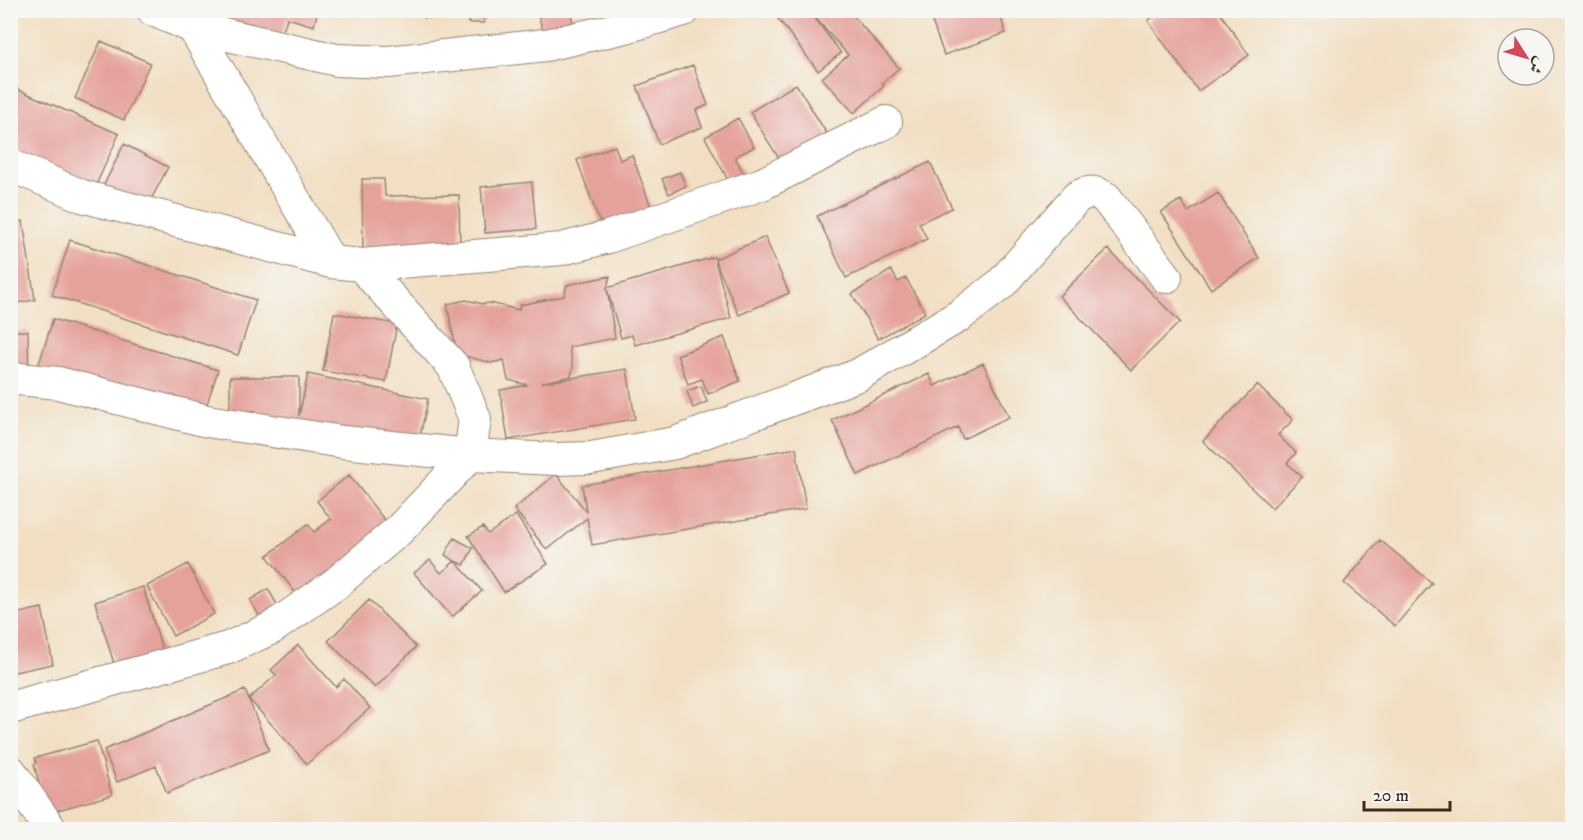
<svg xmlns="http://www.w3.org/2000/svg" width="1583" height="840" viewBox="0 0 1583 840" font-family="'IM FELL DW Pica',Amiri,serif">
  <style>
    .building { fill: #e5a19c }
    .lines { fill: none; stroke-linecap: round; stroke-linejoin: round }
    .street-casing { stroke: #968470; stroke-width: 34 }
    .street { stroke: #fff; stroke-width: 32 }
  </style>
  <rect width="100%" height="100%" fill="#f6f6f2"/>
  <filter id="ink" filterUnits="userSpaceOnUse"><feTurbulence type="fractalNoise" baseFrequency=".0167" numOctaves="2"/><feDisplacementMap in="SourceGraphic" scale="12" xChannelSelector="R" yChannelSelector="G"/><feConvolveMatrix kernelMatrix="1 2 1 2 8 2 1 2 1" color-interpolation-filters="sRGB"/></filter>
  <filter id="wash" filterUnits="userSpaceOnUse"><feTurbulence type="fractalNoise" baseFrequency=".008" numOctaves="4" result="noise"/><feDisplacementMap in="SourceGraphic" scale="24" xChannelSelector="R" yChannelSelector="G"/><feGaussianBlur stdDeviation="1.35" result="paint"/><feColorMatrix in="noise" values="0 0 0 0 0 0 0 0 0 0 0 0 0 0 0 0 0 1.4 0 .05"/><feComposite in="paint" operator="in"/></filter>
  <g filter="url(#wash)">
    <rect width="100%" height="100%" fill="#f2dfc3"/>
    <g id="blocks">
      <path class="building" d="M 199,10 L 318,10 L 314,26 L 287,18 L 280,41 L 197,18 Z
        M 424,10 L 484,10 L 484,23 L 468,23 L 468,18 L 424,18 Z
        M 537,10 L 570,10 L 573,23 L 543,32 Z
        M 783,10 L 848,10 L 899,68 L 882,83 L 884,86 L 854,113 L 822,78 L 848,55 L 811,13 L 841,53 L 818,71 L 776,16 Z
        M 937,10 L 998,10 L 1006,33 L 944,55 L 929,13 Z
        M 1162,10 L 1218,10 L 1249,55 L 1198,91 L 1148,21 Z
        M 101,41 L 150,63 L 124,120 L 75,98 Z
        M 693,65 L 708,105 L 696,110 L 702,127 L 659,144 L 637,86 Z
        M 796,84 L 832,142 L 786,170 L 750,112 Z
        M 10,86 L 119,134 L 92,194 L 10,152 Z
        M 738,118 L 754,147 L 735,157 L 752,189 L 737,197 L 705,137 Z
        M 124,144 L 168,167 L 144,213 L 101,191 Z
        M 615,146 L 620,160 L 632,155 L 655,218 L 605,237 L 577,160 Z
        M 930,162 L 952,208 L 919,223 L 927,239 L 846,278 L 817,216 Z
        M 680,172 L 686,186 L 669,194 L 662,179 Z
        M 362,179 L 384,179 L 385,196 L 459,195 L 460,252 L 363,254 Z
        M 532,182 L 536,229 L 485,233 L 481,187 Z
        M 1218,193 L 1259,258 L 1211,289 L 1161,212 L 1181,200 L 1188,212 Z
        M 23,221 L 35,300 L 10,304 L 10,223 Z
        M 765,237 L 789,293 L 739,315 L 715,260 L 731,318 L 635,345 L 632,335 L 621,338 L 607,289 L 615,338 L 569,347 L 573,367 L 571,376 L 541,383 L 627,369 L 635,419 L 508,440 L 500,390 L 528,385 L 508,380 L 504,360 L 491,363 L 457,354 L 447,304 L 466,300 L 483,304 L 490,303 L 519,310 L 520,305 L 564,296 L 567,285 L 610,276 L 607,288 L 714,257 L 715,259 Z
        M 70,240 L 256,300 L 238,355 L 52,295 Z
        M 1108,249 L 1180,322 L 1131,370 L 1059,296 Z
        M 891,270 L 898,282 L 906,278 L 925,313 L 878,339 L 852,294 Z
        M 334,313 L 397,324 L 386,382 L 323,371 Z
        M 53,319 L 218,370 L 202,419 L 38,367 Z
        M 10,331 L 28,331 L 29,387 L 10,388 Z
        M 724,337 L 740,381 L 708,394 L 702,379 L 688,384 L 677,355 Z
        M 983,363 L 1009,417 L 963,439 L 958,427 L 858,475 L 832,420 L 929,374 L 934,386 Z
        M 308,374 L 428,399 L 417,451 L 256,428 L 256,411 L 230,411 L 230,377 L 299,377 L 299,416 Z
        M 1257,385 L 1293,420 L 1278,435 L 1296,453 L 1287,463 L 1302,477 L 1272,508 L 1203,441 Z
        M 701,386 L 707,402 L 693,408 L 687,391 Z
        M 796,448 L 806,509 L 592,545 L 587,518 L 547,550 L 514,509 L 556,474 L 586,511 L 582,485 Z
        M 349,475 L 393,531 L 305,605 L 267,556 L 308,524 L 314,532 L 331,519 L 317,501 Z
        M 516,515 L 548,564 L 504,592 L 468,536 L 483,527 L 488,534 Z
        M 454,538 L 473,548 L 464,565 L 455,561 L 482,591 L 452,617 L 414,573 L 430,560 L 441,573 L 455,561 L 445,555 Z
        M 1380,540 L 1432,583 L 1395,626 L 1344,583 Z
        M 188,564 L 214,614 L 173,636 L 147,586 Z
        M 143,587 L 164,655 L 116,670 L 95,602 Z
        M 268,589 L 279,608 L 261,619 L 250,600 Z
        M 369,600 L 416,647 L 375,688 L 328,641 Z
        M 42,608 L 53,664 L 10,673 L 10,615 Z
        M 298,645 L 336,687 L 344,679 L 370,708 L 307,764 L 249,699 L 276,675 L 271,670 Z
        M 245,690 L 269,750 L 167,793 L 156,766 L 117,782 L 104,750 Z
        M 97,741 L 112,795 L 47,813 L 34,764 L 36,763 L 35,758 Z"/>
    </g>
  </g>
  <g filter="url(#ink)">
    <use href="#blocks" fill-opacity="0" stroke="#968470" stroke-width="1.5"/>
    <g class="lines">
      <defs>
        <path id="street" d="M 153,10 L 193,27 L 337,60 L 388,62 L 546,45 L 626,27 L 684,10
          M 193,27 L 331,262
          M 10,165 L 82,196 L 331,262 L 361,265 L 453,366 L 475,419 L 470,455 L 400,529 L 334,585 L 272,628 L 228,648 L 10,708
          M 361,265 L 562,249 L 608,237 L 762,184 L 886,122
          M 10,378 L 58,383 L 207,421 L 343,442 L 470,455 L 556,459 L 591,458 L 675,443 L 858,375 L 959,316 L 1001,284 L 1077,197 C 1089,191 1095,191 1106,198 L 1166,277
          M 10,771 L 51,830"/>
      </defs>
      <use href="#street" class="street-casing"/>
      <use href="#street" class="street"/>
    </g>
  </g>
  <rect width="1583" height="840" fill="none" stroke="#f6f6f2" stroke-width="36"/>
  <g transform="translate(1526 57) rotate(127)"><circle r="28" fill="#f6f6f2" stroke="#aba49d" stroke-width="1.5"/>
  <path d="M0-4.5L10 22L0 15L-10 22Z" fill="#d1495b"/>
  <text y="-9" font-size="16" font-weight="bold" text-anchor="middle" fill="#3b2a1e">ش</text>
  </g>
  <path d="M1364 801v9h86v-9" fill="none" stroke="#3b2a1e" stroke-width="3"/>
  <text x="1373" y="801" font-size="18" fill="#3b2a1e" stroke="#f6f6f2" stroke-width="4.5" paint-order="stroke">20 m</text>
</svg>
